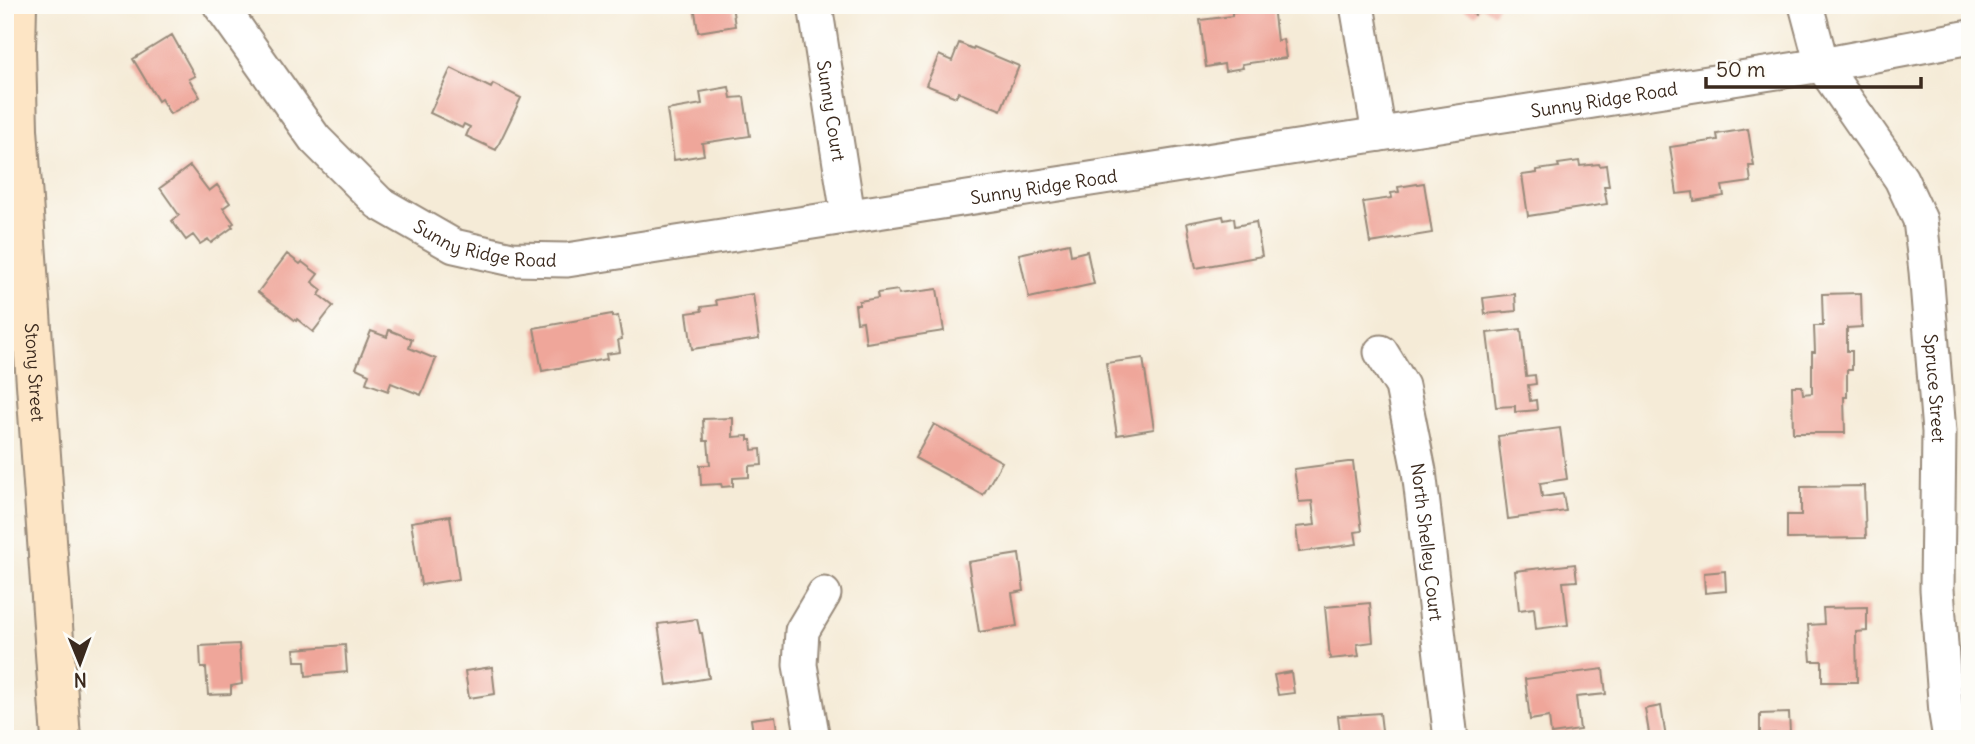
<svg xmlns="http://www.w3.org/2000/svg" width="1975" height="744" viewBox="0 0 1975 744" font-family="Delius,sans-serif">
  <style>
    .building { fill: #efa69a }
    .lines { fill: none; stroke-linecap: round; stroke-linejoin: round }
    .street-casing { stroke: #988a7a; stroke-width: 37 }
    .secondary-casing { stroke: #988a7a; stroke-width: 42 }
    .street { stroke: #fff; stroke-width: 33 }
    .secondary { stroke: #fde5c5; stroke-width: 38 }
    .labels { text-anchor: middle; dominant-baseline: central; stroke-width: 5; stroke-linejoin: round; paint-order: stroke }
    .street-label { font-size: 18px; fill: #3b2a1e; stroke: #fdfcf7 }
  </style>
  <rect width="100%" height="100%" fill="#fdfcf7"/>
  <filter id="ink" filterUnits="userSpaceOnUse"><feTurbulence type="fractalNoise" baseFrequency=".0143" numOctaves="2"/><feDisplacementMap in="SourceGraphic" scale="14" xChannelSelector="R" yChannelSelector="G"/><feConvolveMatrix kernelMatrix="1 2 1 2 8 2 1 2 1" color-interpolation-filters="sRGB"/></filter>
  <filter id="wash" filterUnits="userSpaceOnUse"><feTurbulence type="fractalNoise" baseFrequency=".00686" numOctaves="4" result="noise"/><feDisplacementMap in="SourceGraphic" scale="28" xChannelSelector="R" yChannelSelector="G"/><feGaussianBlur stdDeviation="1.57" result="paint"/><feColorMatrix in="noise" values="0 0 0 0 0 0 0 0 0 0 0 0 0 0 0 0 0 1.4 0 .05"/><feComposite in="paint" operator="in"/></filter>
  <g filter="url(#wash)">
    <rect width="100%" height="100%" fill="#f5ebd7"/>
    <g id="blocks">
      <path class="building" d="M 694,5 L 732,5 L 735,26 L 698,32 Z
        M 1457,5 L 1498,5 L 1494,13 L 1480,6 L 1475,15 Z
        M 1273,6 L 1277,41 L 1283,39 L 1286,58 L 1242,64 L 1243,68 L 1225,71 L 1224,64 L 1206,67 L 1200,20 L 1232,16 L 1232,12 Z
        M 172,35 L 195,76 L 189,79 L 200,97 L 170,114 L 161,99 L 158,101 L 133,59 Z
        M 959,43 L 973,49 L 974,47 L 1019,66 L 1001,110 L 958,92 L 956,97 L 926,85 L 939,55 L 952,61 Z
        M 451,68 L 491,88 L 493,84 L 521,98 L 496,150 L 466,136 L 470,127 L 464,124 L 462,128 L 430,113 Z
        M 729,87 L 731,98 L 744,97 L 750,136 L 702,143 L 704,155 L 674,160 L 667,110 L 702,104 L 700,92 Z
        M 1748,129 L 1754,166 L 1749,166 L 1751,182 L 1722,186 L 1724,196 L 1694,201 L 1693,192 L 1677,194 L 1670,147 L 1718,140 L 1717,134 Z
        M 1579,161 L 1580,166 L 1599,164 L 1600,166 L 1606,165 L 1609,186 L 1604,186 L 1607,204 L 1528,216 L 1522,175 L 1537,173 L 1537,170 L 1559,167 L 1558,164 Z
        M 190,166 L 209,191 L 217,185 L 230,203 L 223,208 L 234,223 L 231,225 L 233,227 L 211,243 L 208,239 L 200,244 L 193,235 L 186,240 L 172,221 L 179,215 L 160,188 Z
        M 1424,183 L 1432,233 L 1370,243 L 1363,202 L 1392,198 L 1391,193 L 1399,192 L 1398,187 Z
        M 1223,216 L 1224,220 L 1234,218 L 1235,226 L 1256,222 L 1262,256 L 1196,268 L 1187,223 Z
        M 1069,243 L 1071,255 L 1087,251 L 1094,284 L 1029,298 L 1019,254 Z
        M 287,254 L 300,264 L 302,262 L 318,274 L 312,282 L 322,290 L 319,295 L 333,306 L 313,332 L 297,319 L 296,321 L 258,292 Z
        M 937,289 L 944,331 L 866,343 L 863,321 L 857,322 L 855,305 L 859,305 L 859,301 L 878,298 L 877,293 L 898,290 L 899,294 Z
        M 1861,293 L 1862,327 L 1847,328 L 1847,351 L 1852,351 L 1852,370 L 1847,370 L 1847,397 L 1844,397 L 1845,433 L 1793,433 L 1792,386 L 1802,386 L 1803,394 L 1812,393 L 1812,352 L 1815,352 L 1814,326 L 1823,326 L 1822,294 Z
        M 753,294 L 759,339 L 692,349 L 687,313 L 702,311 L 701,307 L 717,305 L 716,300 Z
        M 1515,294 L 1516,311 L 1485,314 L 1483,298 Z
        M 612,314 L 612,317 L 618,316 L 622,339 L 618,340 L 620,352 L 606,354 L 607,359 L 542,371 L 534,328 Z
        M 1521,329 L 1526,376 L 1535,375 L 1536,384 L 1528,385 L 1530,401 L 1536,400 L 1537,410 L 1515,412 L 1515,406 L 1496,407 L 1487,333 Z
        M 389,330 L 412,339 L 409,348 L 436,359 L 421,395 L 391,383 L 388,391 L 366,383 L 369,374 L 356,368 L 371,331 L 387,337 Z
        M 1143,358 L 1154,429 L 1117,435 L 1106,363 Z
        M 733,418 L 733,437 L 748,436 L 748,440 L 751,440 L 752,450 L 761,449 L 762,465 L 749,466 L 749,477 L 733,478 L 733,486 L 722,487 L 721,484 L 701,485 L 700,465 L 710,465 L 708,441 L 704,441 L 703,419 Z
        M 934,424 L 1002,462 L 983,495 L 915,458 Z
        M 1560,428 L 1567,479 L 1540,483 L 1542,497 L 1563,494 L 1566,511 L 1508,519 L 1498,436 Z
        M 1348,462 L 1353,462 L 1362,531 L 1355,532 L 1357,544 L 1299,552 L 1296,527 L 1315,525 L 1312,501 L 1299,502 L 1294,469 Z
        M 1864,486 L 1866,538 L 1787,539 L 1787,515 L 1801,515 L 1801,487 Z
        M 450,516 L 459,579 L 421,585 L 411,522 Z
        M 1019,554 L 1024,591 L 1012,593 L 1017,626 L 979,632 L 968,562 Z
        M 1575,564 L 1577,581 L 1563,582 L 1568,625 L 1536,629 L 1534,608 L 1519,610 L 1515,571 Z
        M 1725,571 L 1726,591 L 1705,593 L 1704,573 Z
        M 1370,603 L 1373,642 L 1357,644 L 1359,656 L 1330,659 L 1325,607 Z
        M 1867,607 L 1867,631 L 1856,632 L 1857,682 L 1822,682 L 1822,661 L 1811,661 L 1808,625 L 1824,624 L 1823,608 Z
        M 697,619 L 700,633 L 702,633 L 709,678 L 667,685 L 658,624 Z
        M 239,644 L 242,684 L 231,686 L 231,694 L 208,695 L 206,668 L 201,668 L 200,646 Z
        M 345,645 L 347,672 L 306,676 L 305,661 L 295,661 L 294,649 Z
        M 492,667 L 495,694 L 469,698 L 465,671 Z
        M 1603,669 L 1606,694 L 1576,697 L 1580,730 L 1551,734 L 1549,717 L 1530,720 L 1525,679 Z
        M 1291,672 L 1294,693 L 1278,695 L 1274,675 Z
        M 1661,706 L 1666,738 L 1650,739 L 1645,709 Z
        M 1380,713 L 1383,739 L 1324,739 L 1324,734 L 1340,733 L 1338,716 Z
        M 1789,713 L 1790,733 L 1760,734 L 1760,714 Z
        M 775,716 L 777,730 L 753,733 L 751,719 Z"/>
    </g>
  </g>
  <g filter="url(#ink)">
    <use href="#blocks" fill-opacity="0" stroke="#988a7a" stroke-width="2"/>
    <g class="lines">
      <defs>
        <g id="street">
          <path id="s1" d="M 220,5 L 315,139 L 379,203 L 454,246 L 512,259 L 567,260 L 1568,105 L 1822,65 L 1970,37"/>
          <path id="s2" d="M 815,5 L 848,215"/>
          <path d="M 1357,5 L 1379,134"/>
          <path id="s3" d="M 1806,5 L 1822,65 L 1901,179 L 1920,220 L 1926,271 L 1939,432 L 1937,589 L 1946,714 L 1950,739"/>
          <path id="s4" d="M 1381,352 L 1402,386 L 1419,471 L 1451,739"/>
          <path d="M 813,739 L 800,665 L 802,631 L 824,594"/>
        </g>
        <g id="secondary">
          <path id="s5" d="M 17,5 L 16,49 L 18,129 L 61,739"/>
        </g>
      </defs>
      <use href="#street" class="street-casing"/>
      <use href="#secondary" class="secondary-casing"/>
      <use href="#street" class="street"/>
      <use href="#secondary" class="secondary"/>
    </g>
  </g>
  <g class="labels">
    <g class="street-label">
      <text stroke="none"><textPath href="#s1" startOffset="1505">Sunny Ridge Road</textPath></text>
      <text stroke="none"><textPath href="#s2" startOffset="107">Sunny Court</textPath></text>
      <text stroke="none"><textPath href="#s1" startOffset="938">Sunny Ridge Road</textPath></text>
      <text stroke="none"><textPath href="#s1" startOffset="371">Sunny Ridge Road</textPath></text>
      <text stroke="none"><textPath href="#s5" startOffset="368">Stony Street</textPath></text>
      <text stroke="none"><textPath href="#s3" startOffset="415">Spruce Street</textPath></text>
      <text stroke="none"><textPath href="#s4" startOffset="198">North Shelley Court</textPath></text>
    </g>
  </g>
  <rect width="1975" height="744" fill="none" stroke="#fdfcf7" stroke-width="28"/>
  <g transform="translate(80 663) rotate(179)" stroke="#fdfcf7" stroke-width="5" paint-order="stroke">
  <path d="M0-5L12 26L0 18L-12 26Z" fill="#3b2a1e"/>
  <text y="-10" font-size="19" font-weight="bold" text-anchor="middle" fill="#3b2a1e">N</text>
  </g>
  <path d="M1706 77v10h215v-10" fill="none" stroke="#3b2a1e" stroke-width="3.5"/>
  <text x="1716" y="77" font-size="21" fill="#3b2a1e" stroke="#fdfcf7" stroke-width="5" paint-order="stroke">50 m</text>
</svg>
